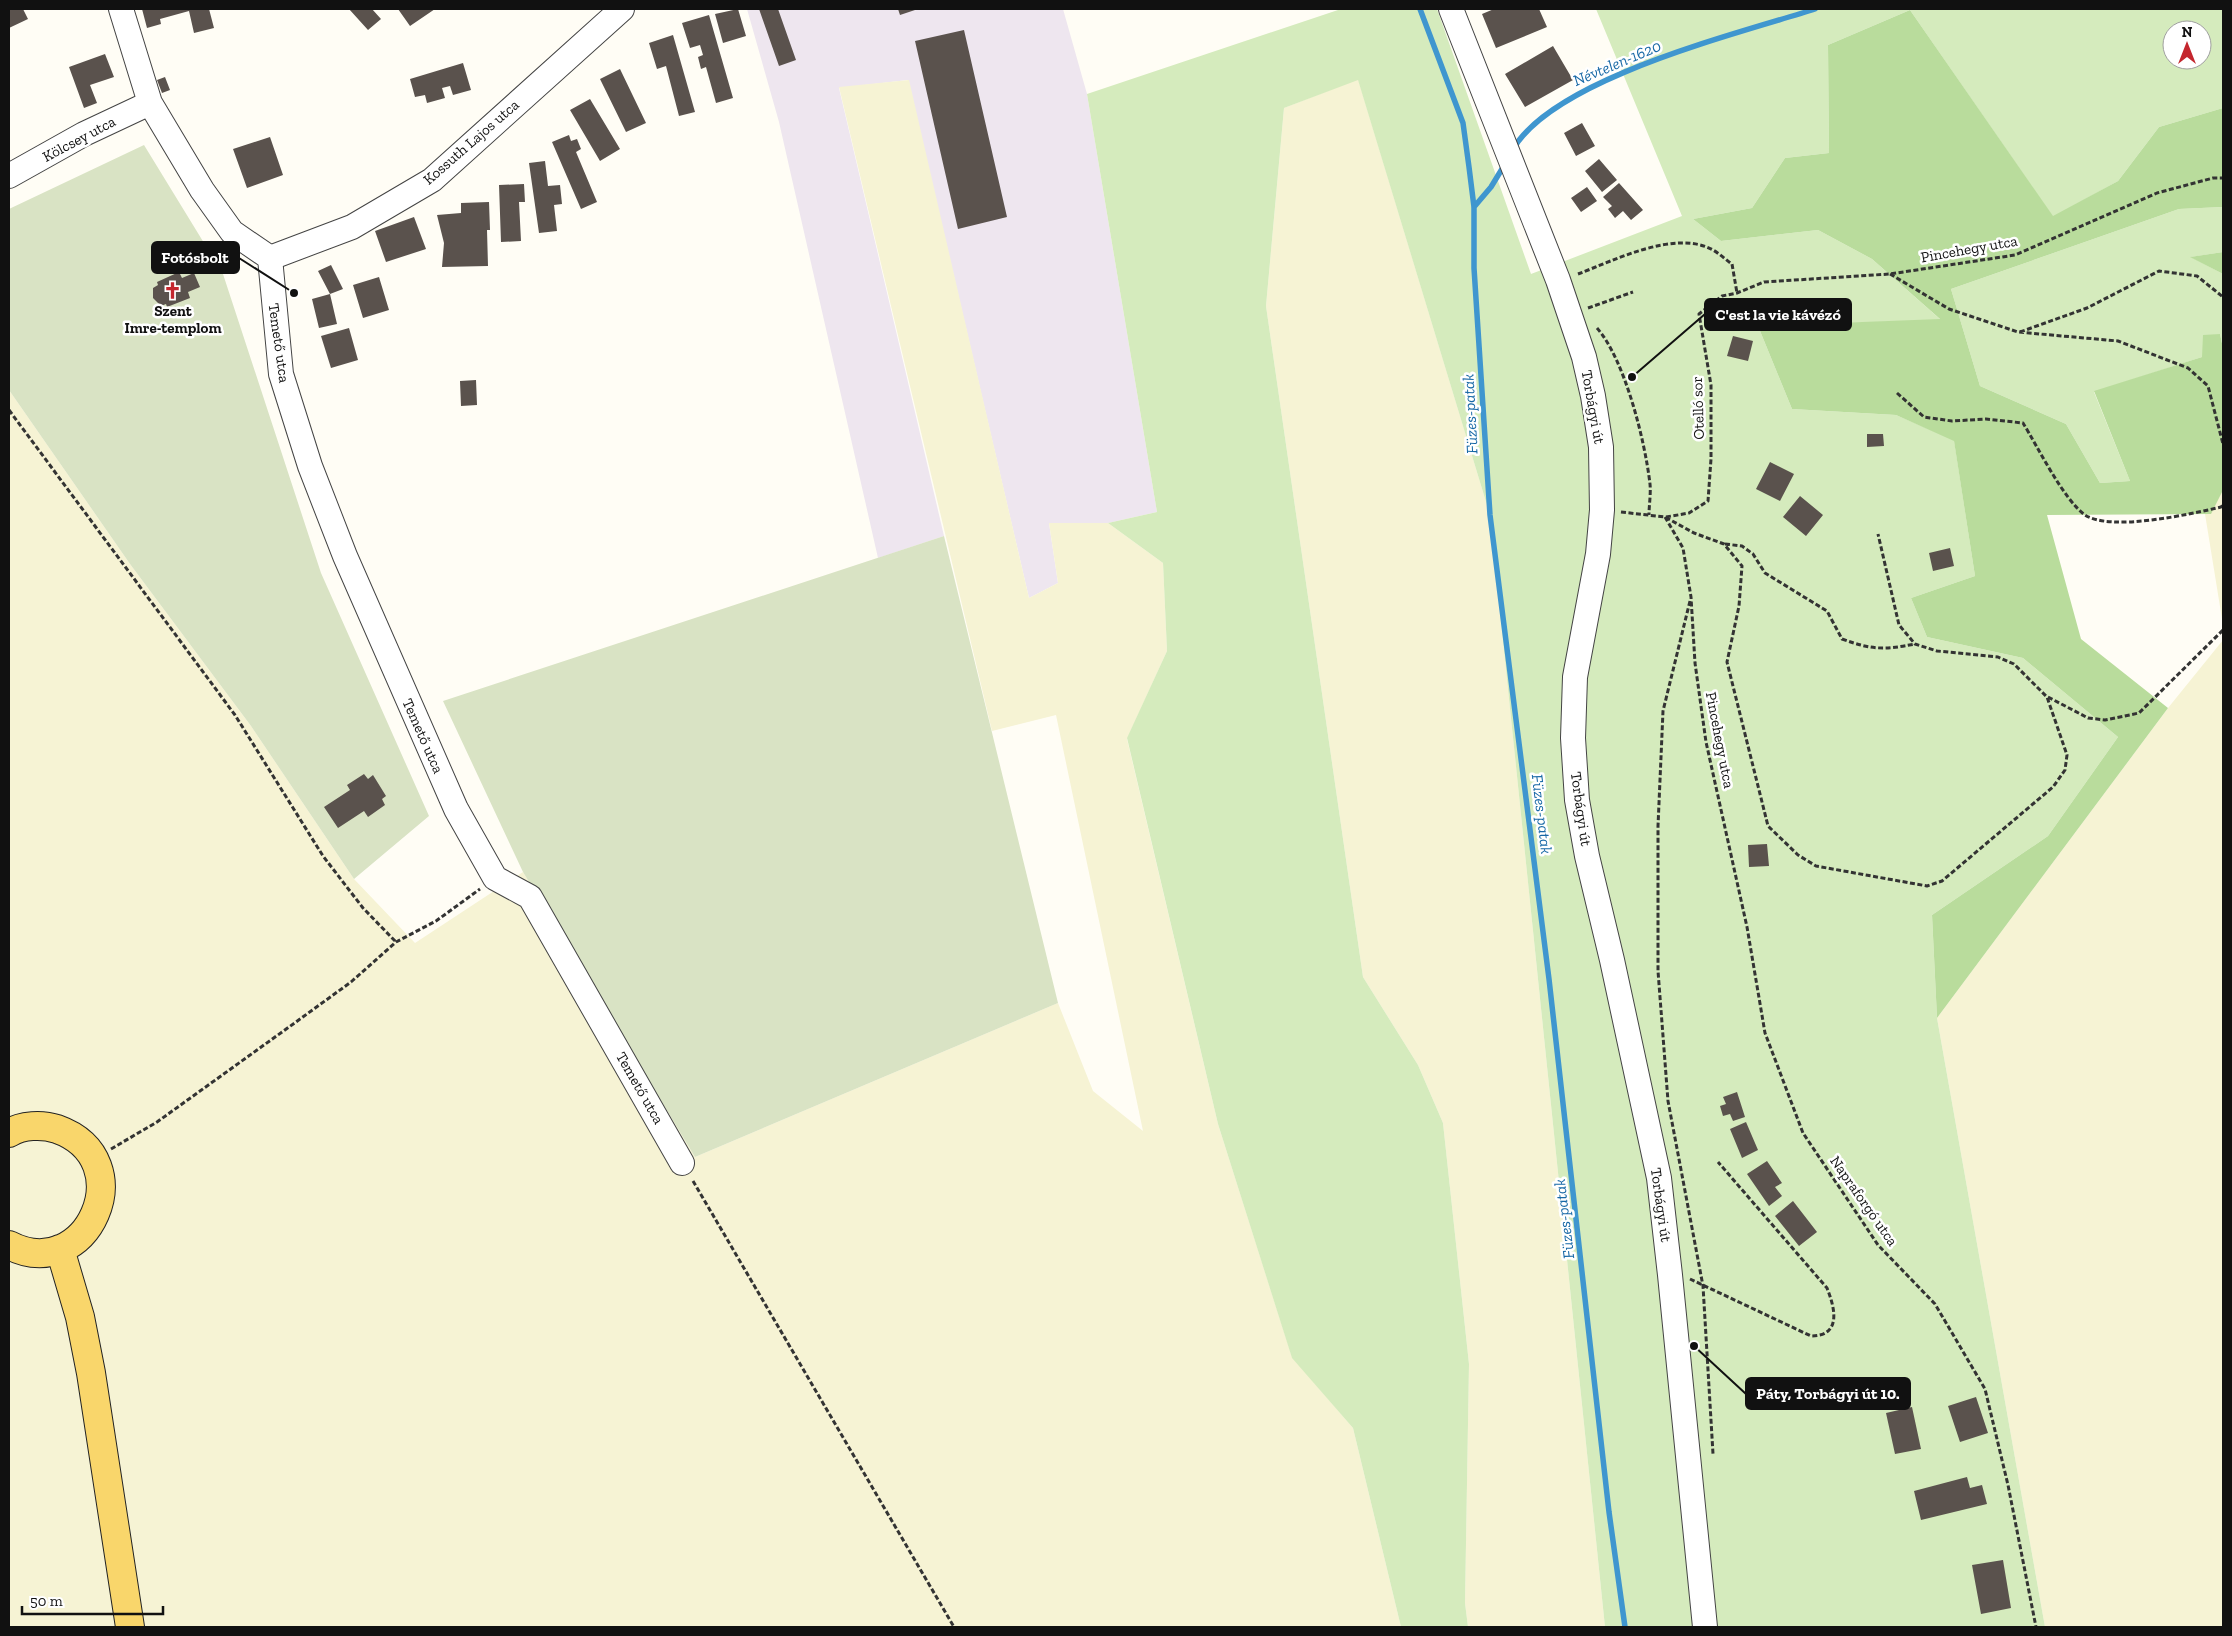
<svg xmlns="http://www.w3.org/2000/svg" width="2232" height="1636" viewBox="0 0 2232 1636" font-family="'Zilla Slab',serif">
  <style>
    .industrial { fill: #eee6ef }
    .farmland { fill: #f6f3d4 }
    .green { fill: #d5ebbd; fill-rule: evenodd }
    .forest { fill: #b9dc9c }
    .cemetery { fill: #d9e3c4 }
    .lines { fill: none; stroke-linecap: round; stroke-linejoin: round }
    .stream { stroke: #3f96cf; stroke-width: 5.5 }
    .building { fill: #5a524d }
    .minor-casing { stroke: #444; stroke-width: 26 }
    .major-casing { stroke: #222; stroke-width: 30 }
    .path { stroke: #333; stroke-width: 3; stroke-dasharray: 5 2.5; stroke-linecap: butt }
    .minor { stroke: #fff; stroke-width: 24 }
    .major { stroke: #f9d66b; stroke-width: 28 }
    .labels { text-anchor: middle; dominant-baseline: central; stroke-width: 5; stroke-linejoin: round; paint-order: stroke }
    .street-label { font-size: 15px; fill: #111; stroke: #fff }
    .poi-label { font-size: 15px; font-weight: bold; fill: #111; stroke: #fff }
    .water-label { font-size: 16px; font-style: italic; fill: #1768a6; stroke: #fff }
    .leader { fill: none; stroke: #111; stroke-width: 2 }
    .callout-dot { fill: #111; stroke: #fff; stroke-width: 2 }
    .callout { fill: #111; stroke: #111; stroke-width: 2 }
    .callout-label { font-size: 16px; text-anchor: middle; font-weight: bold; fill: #fff }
  </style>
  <rect width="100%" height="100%" fill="#fffdf5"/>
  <path class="industrial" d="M 747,9 L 1063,9 L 1087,94 L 1157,512 L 1108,523 L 1049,523 L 1058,583 L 1029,598 L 908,80 L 839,88 L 944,536 L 878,558 L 779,122 Z"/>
  <path class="farmland" d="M 1358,79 L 1490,515 L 1605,1627 L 1468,1627 L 1465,1603 L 1469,1364 L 1443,1123 L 1418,1065 L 1363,977 L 1266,306 L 1284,108 Z
    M 909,80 L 1029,598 L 1058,583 L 1049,523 L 1108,523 L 1163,563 L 1167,651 L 1127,739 L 1218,1124 L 1292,1357 L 1353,1428 L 1401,1627 L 9,1627 L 9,390 L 130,564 L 251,726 L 354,879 L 415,943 L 523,872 L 695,1157 L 1058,1003 L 1093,1091 L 1143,1131 L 1056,715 L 992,731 L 839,87 Z
    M 2223,486 L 2223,625 L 2205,514 Z
    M 2223,640 L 2223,1627 L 2045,1627 L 1937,1018 L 2168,708 Z"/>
  <path class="green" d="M 1341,9 L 1437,9 L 1531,274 L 1682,216 L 1596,9 L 2223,9 L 2223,108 L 2159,127 L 2118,181 L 2053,217 L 1910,10 L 1828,45 L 1829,153 L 1785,158 L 1752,208 L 1693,219 L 1721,241 L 1818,230 L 1872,259 L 1941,320 L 1758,326 L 1792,409 L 1896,415 L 1954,440 L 1975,576 L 1911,598 L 1927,637 L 2023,658 L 2118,737 L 2048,836 L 1932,915 L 1937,1018 L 2045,1627 L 1605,1627 L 1490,515 L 1358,80 L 1284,108 L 1266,306 L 1363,977 L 1418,1065 L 1443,1123 L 1469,1364 L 1465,1603 L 1468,1627 L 1401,1627 L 1353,1428 L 1292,1358 L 1218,1124 L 1127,738 L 1167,651 L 1163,563 L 1108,523 L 1157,512 L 1087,94 ZM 2172,30 L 2202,30 L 2202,60 L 2172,60 Z
    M 2223,207 L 2223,252 L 2191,257 L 2223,274 L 2223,348 L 2220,334 L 2202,357 L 2094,392 L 2130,481 L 2100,483 L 2066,424 L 1980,386 L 1951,289 L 2179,209 Z"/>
  <path class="forest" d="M 1910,10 L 2053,216 L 2118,181 L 2159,127 L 2223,108 L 2223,207 L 2179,209 L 1951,289 L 1980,386 L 2066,424 L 2100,483 L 2130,481 L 2094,391 L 2202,357 L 2203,335 L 2220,334 L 2223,348 L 2223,490 L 2211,514 L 2047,515 L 2081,639 L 2168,708 L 1937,1018 L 1932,915 L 2048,836 L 2118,737 L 2023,658 L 1927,637 L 1911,598 L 1975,576 L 1954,441 L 1896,415 L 1792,409 L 1758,326 L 1940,319 L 1872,259 L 1818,230 L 1721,241 L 1693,219 L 1752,208 L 1785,158 L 1829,153 L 1828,45 Z
    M 2223,252 L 2223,274 L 2190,257 Z"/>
  <path class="cemetery" d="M 144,145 L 223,274 L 321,573 L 429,816 L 354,879 L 251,726 L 130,564 L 9,390 L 9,209 Z
    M 944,536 L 1058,1003 L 695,1157 L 523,872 L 443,701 Z"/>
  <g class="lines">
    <path class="stream" d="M 1420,9 L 1463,123 L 1469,167 L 1474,207 L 1474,268 L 1490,515 L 1549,979 L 1609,1512 L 1625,1627
      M 1513,149 C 1555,78 1737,34 1815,9
      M 1474,207 L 1491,187 L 1505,164"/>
  </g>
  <path class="building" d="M 9,9 L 23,9 L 28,19 L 9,28 Z
    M 142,9 L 209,9 L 214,28 L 194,33 L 189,11 L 160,19 L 161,24 L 147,28 Z
    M 349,9 L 372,9 L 381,19 L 368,30 Z
    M 398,9 L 435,9 L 410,26 Z
    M 738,9 L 746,36 L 723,43 L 715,14 Z
    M 759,9 L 778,9 L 796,60 L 779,66 Z
    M 898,9 L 918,9 L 900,15 Z
    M 1494,9 L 1539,9 L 1547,27 L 1496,48 L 1482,14 Z
    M 709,15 L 733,98 L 716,103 L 706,67 L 701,69 L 698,57 L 703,55 L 700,45 L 690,48 L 682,23 Z
    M 964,30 L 1007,217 L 958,229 L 915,41 Z
    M 673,35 L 695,112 L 679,116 L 666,66 L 657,69 L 649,43 Z
    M 1553,46 L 1573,80 L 1525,107 L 1505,74 Z
    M 105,54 L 114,77 L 90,85 L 97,103 L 84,108 L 69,67 Z
    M 463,63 L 471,90 L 453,95 L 450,86 L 442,88 L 445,98 L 427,103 L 425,95 L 415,97 L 410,79 Z
    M 620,69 L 646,123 L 626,132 L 600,79 Z
    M 165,77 L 170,90 L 162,93 L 157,80 Z
    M 590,99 L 620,149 L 600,161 L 570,110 Z
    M 1582,123 L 1595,146 L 1576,156 L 1564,133 Z
    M 569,135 L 571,141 L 577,139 L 581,149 L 576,152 L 597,202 L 581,209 L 552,142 Z
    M 270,137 L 283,175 L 247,188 L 233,149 Z
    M 1599,159 L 1617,180 L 1602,192 L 1585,171 Z
    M 545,161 L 548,186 L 560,185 L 562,204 L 554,205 L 557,231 L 539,233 L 529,163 Z
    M 1619,183 L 1643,210 L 1631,220 L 1623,211 L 1615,218 L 1608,209 L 1612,206 L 1603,197 Z
    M 524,184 L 525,202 L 519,202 L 521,241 L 501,242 L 499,185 Z
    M 1587,187 L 1597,201 L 1581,212 L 1571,198 Z
    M 489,202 L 490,230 L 487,230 L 488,266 L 442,267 L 444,243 L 437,215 L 461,213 L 461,203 Z
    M 414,217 L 426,249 L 386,262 L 375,231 Z
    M 331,265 L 343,289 L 330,294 L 318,271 Z
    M 179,272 L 182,278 L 194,273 L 200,287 L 188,292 L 190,298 L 167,307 L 166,304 L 161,306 L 153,298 L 153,288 L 158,285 L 157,282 Z
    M 379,277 L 389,310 L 363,318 L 353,285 Z
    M 330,294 L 337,324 L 319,328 L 312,299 Z
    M 349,328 L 358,360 L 331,368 L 321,336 Z
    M 1733,336 L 1753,341 L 1748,361 L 1727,356 Z
    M 476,380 L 477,405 L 461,406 L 460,381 Z
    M 1867,434 L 1883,434 L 1884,446 L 1867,447 Z
    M 1770,462 L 1794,474 L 1780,501 L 1756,489 Z
    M 1800,496 L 1823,515 L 1806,536 L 1783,517 Z
    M 1950,548 L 1954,566 L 1933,571 L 1929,553 Z
    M 364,774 L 368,779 L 373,775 L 386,796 L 382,799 L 385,805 L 368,817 L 364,811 L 338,828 L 324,807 L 350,790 L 347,785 Z
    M 1767,844 L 1769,866 L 1749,867 L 1748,845 Z
    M 1737,1092 L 1745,1117 L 1733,1121 L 1730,1114 L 1723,1116 L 1720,1106 L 1726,1104 L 1723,1097 Z
    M 1746,1122 L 1758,1150 L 1742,1158 L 1730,1129 Z
    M 1767,1161 L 1782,1183 L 1775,1187 L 1782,1196 L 1769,1206 L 1747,1174 Z
    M 1793,1201 L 1817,1232 L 1799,1246 L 1775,1216 Z
    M 1976,1397 L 1988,1433 L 1960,1442 L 1948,1406 Z
    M 1912,1407 L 1921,1449 L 1895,1454 L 1886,1413 Z
    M 1967,1477 L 1970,1488 L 1982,1485 L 1987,1504 L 1921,1520 L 1914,1491 Z
    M 2003,1560 L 2011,1608 L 1981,1614 L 1972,1565 Z"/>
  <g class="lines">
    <defs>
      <path id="minor" d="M 121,9 L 150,103 L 202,190 L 232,232 L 270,258
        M 1451,9 L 1558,280 L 1584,357 L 1593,396 L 1601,447 L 1602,510 L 1598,554 L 1575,677 L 1573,738 L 1577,800 L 1587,856 L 1612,960 L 1659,1178 L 1670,1275 L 1705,1627
        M 9,176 L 84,134 L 150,103
        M 270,258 L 281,374 L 310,466 L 345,556 L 456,809 L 495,878 L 530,897 L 682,1163
        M 270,258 L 352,227 L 432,180 L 622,9"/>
      <path id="major" d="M 9,1133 C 22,1125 42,1124 57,1129 C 144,1160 87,1286 9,1245
        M 60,1249 L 80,1317 L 91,1373 L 130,1627"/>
    </defs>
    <use href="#minor" class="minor-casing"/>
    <use href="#major" class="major-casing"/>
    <path class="path" d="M 1578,274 C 1615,260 1676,229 1713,250 C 1720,254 1726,260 1732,264 L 1737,293
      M 1890,274 L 1949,309 L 2018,332 L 2118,341 L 2188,368 L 2208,386 L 2223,444
      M 1588,308 L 1633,292
      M 1597,328 C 1625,360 1645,441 1650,484 C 1651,494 1649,505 1649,515
      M 2020,332 L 2087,308 L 2159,271 L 2197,276 L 2223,297
      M 1897,393 L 1924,417 L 1952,421 L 1986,419 L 2023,423 C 2038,447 2063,499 2085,515 C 2111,532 2191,514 2221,507 L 2223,505
      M 9,410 L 235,715 L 323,856 L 363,908 L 396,942
      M 1621,512 L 1665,517 L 1694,533 L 1724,544 L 1742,566 L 1739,606 L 1727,662 L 1768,826 L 1798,855 L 1816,866 L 1927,886 L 1942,881 L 2053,787 L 2065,770 L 2067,755 L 2047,697 L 2014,664 L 1998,657 L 1937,651 L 1915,644 L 1899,625 L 1878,534
      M 1665,517 L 1683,548 L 1691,597 L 1695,663 L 1706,742 L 1747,927 L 1765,1033 L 1803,1133 L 1878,1245 L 1935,1304 L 1985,1389 L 2008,1485 L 2036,1627
      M 1666,517 L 1689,513 L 1708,501 L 1711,459 L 1711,385 L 1699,314 L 1722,296 L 1737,293 L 1764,282 L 1890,274 L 2015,255 L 2157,193 L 2213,178 L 2223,178
      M 1725,544 L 1742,546 L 1753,554 L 1765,573 L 1827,611 L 1842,639 C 1872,650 1884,650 1915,644
      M 1690,601 L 1663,711 L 1658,826 L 1658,971 L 1668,1101 L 1703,1286 L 1713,1454
      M 2048,697 L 2088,718 L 2105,720 L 2139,713 L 2223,630
      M 111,1149 L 157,1122 L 289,1027 L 351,982 L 396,942 L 436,921 L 480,889
      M 693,1181 L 954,1627
      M 1690,1279 L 1811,1336 C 1842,1336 1835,1308 1827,1288 L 1718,1162"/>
    <use href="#minor" class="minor"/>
    <use href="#major" class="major"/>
  </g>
  <defs>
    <symbol id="church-bare" viewBox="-9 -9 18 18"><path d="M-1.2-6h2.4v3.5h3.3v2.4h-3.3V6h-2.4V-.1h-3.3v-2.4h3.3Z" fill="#c4262e" stroke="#fff" stroke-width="2.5" paint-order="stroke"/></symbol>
  </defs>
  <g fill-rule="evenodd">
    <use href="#church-bare" x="160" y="278" width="25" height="25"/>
  </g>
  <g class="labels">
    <g class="street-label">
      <text transform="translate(79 139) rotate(-28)">Kölcsey utca</text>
      <text transform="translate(471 142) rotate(-41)">Kossuth Lajos utca</text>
      <text transform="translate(1969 249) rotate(-10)">Pincehegy utca</text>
      <text transform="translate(279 343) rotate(82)">Temető utca</text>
      <text transform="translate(1593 407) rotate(80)">Torbágyi út</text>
      <text transform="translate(1698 408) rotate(-92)">Otelló sor</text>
      <text transform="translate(423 736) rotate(66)">Temető utca</text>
      <text transform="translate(1720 740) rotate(79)">Pincehegy utca</text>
      <text transform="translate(1581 809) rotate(82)">Torbágyi út</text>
      <text transform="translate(640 1088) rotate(60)">Temető utca</text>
      <text transform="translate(1864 1201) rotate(55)">Napraforgó utca</text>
      <text transform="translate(1661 1205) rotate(82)">Torbágyi út</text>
    </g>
    <g class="poi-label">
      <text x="173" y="311">Szent<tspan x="173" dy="17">Imre-templom</tspan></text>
    </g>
    <g class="water-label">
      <text transform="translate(1617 63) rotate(-23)">Névtelen-1620</text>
      <text transform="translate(1470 414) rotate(-93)">Füzes-patak</text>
      <text transform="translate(1542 814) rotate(83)">Füzes-patak</text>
      <text transform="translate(1564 1219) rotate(-97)">Füzes-patak</text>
    </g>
  </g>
  <path class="leader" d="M294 293L239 258M1632 377L1705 314M1694 1346L1746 1394"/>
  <g class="callout-dot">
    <circle cx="294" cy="293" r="5"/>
    <circle cx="1632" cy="377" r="5"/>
    <circle cx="1694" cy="1346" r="5"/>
  </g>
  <g class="callout">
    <rect x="152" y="242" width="87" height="31" rx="5"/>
    <rect x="1705" y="299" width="146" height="31" rx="5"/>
    <rect x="1746" y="1378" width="164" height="31" rx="5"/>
  </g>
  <g class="callout-label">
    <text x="195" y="263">Fotósbolt</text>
    <text x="1778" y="320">C'est la vie kávézó</text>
    <text x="1828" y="1399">Páty, Torbágyi út 10.</text>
  </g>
  <rect width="2232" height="1636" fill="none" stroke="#111111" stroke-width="20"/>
  <g transform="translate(2187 45)"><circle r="24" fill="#ffffff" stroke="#a0a0a0"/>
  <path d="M0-4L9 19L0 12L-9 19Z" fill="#c4262e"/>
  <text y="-8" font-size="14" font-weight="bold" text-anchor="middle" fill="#111111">N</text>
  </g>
  <path d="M22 1606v8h141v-8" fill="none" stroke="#111111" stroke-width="2.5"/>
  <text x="30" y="1606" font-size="15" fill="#111111" stroke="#ffffff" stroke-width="4" paint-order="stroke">50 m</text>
</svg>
